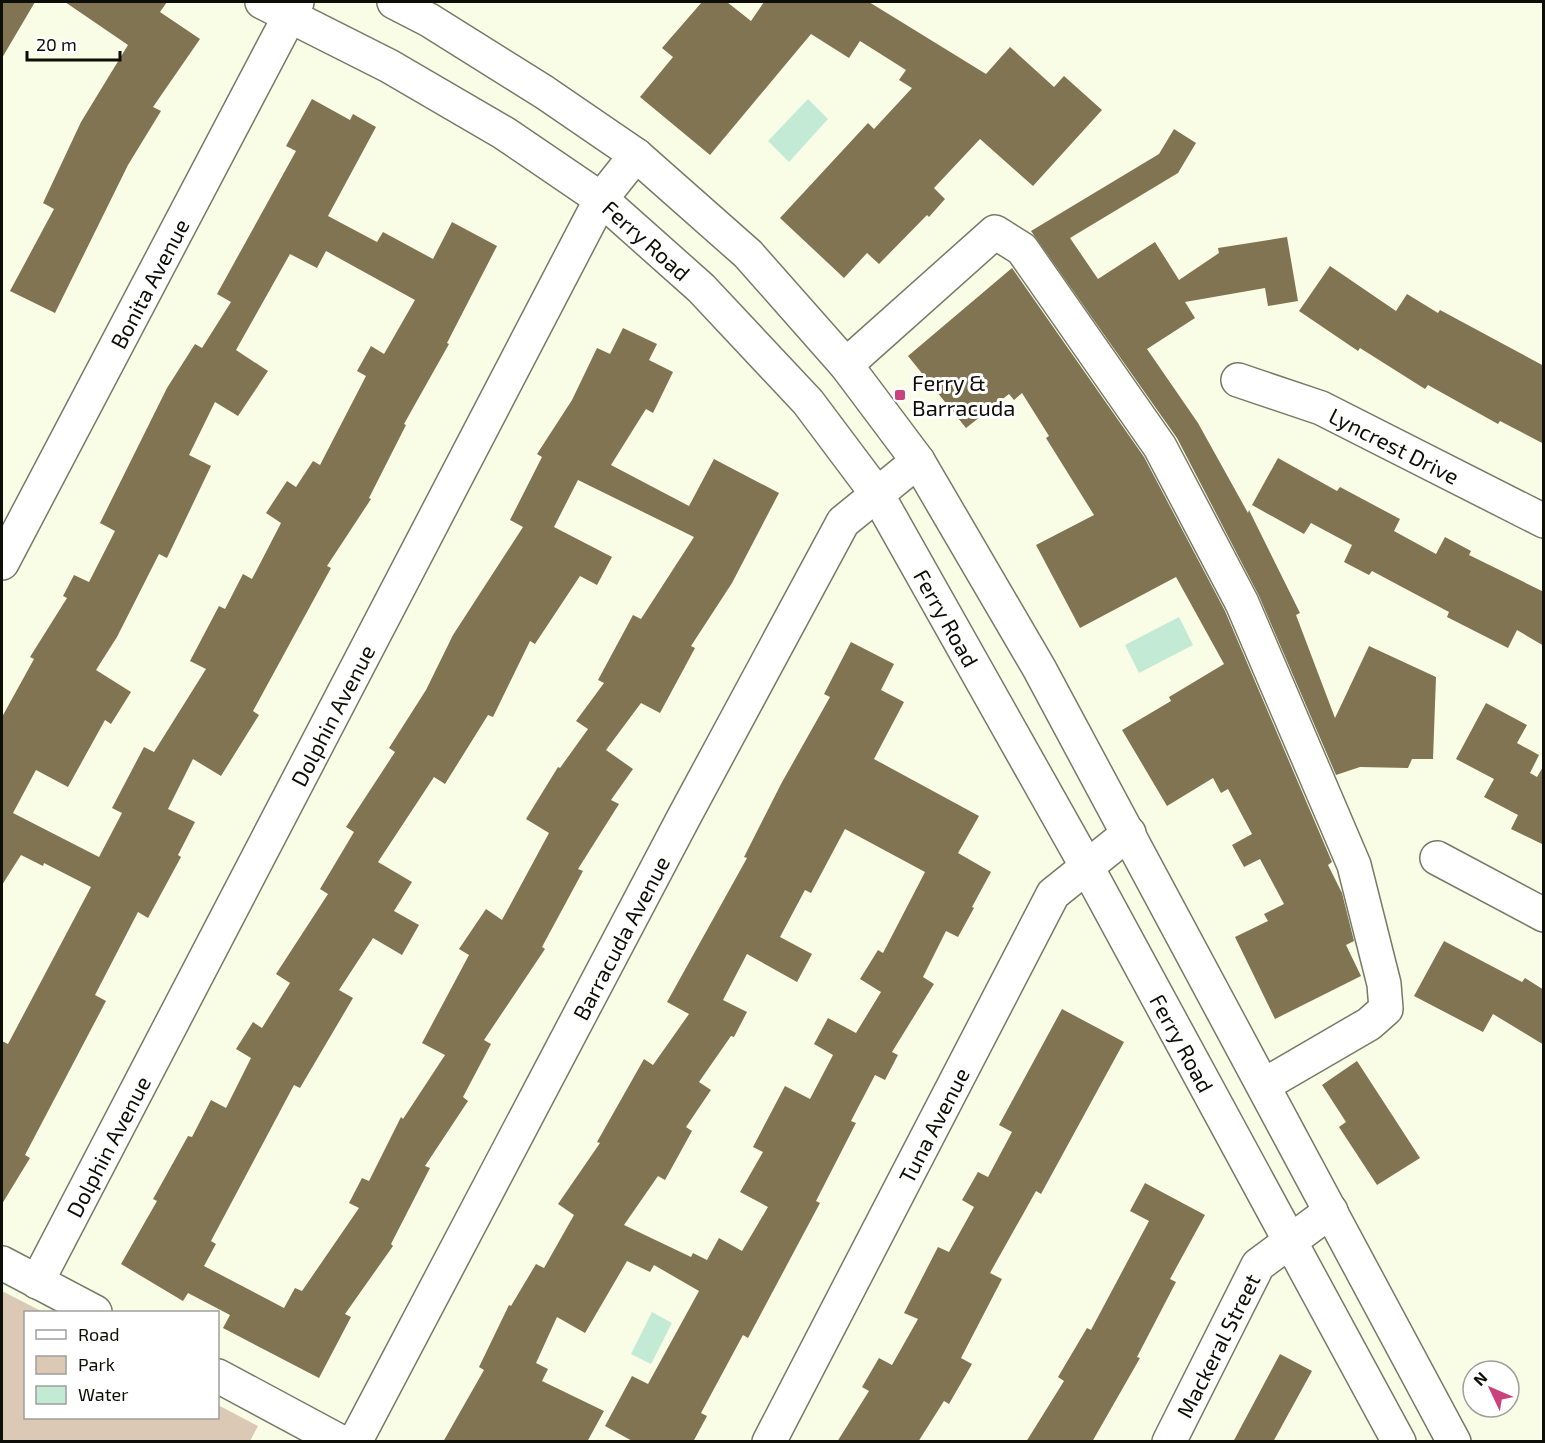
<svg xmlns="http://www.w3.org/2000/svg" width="1545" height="1443" viewBox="0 0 1545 1443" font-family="'Exo 2',sans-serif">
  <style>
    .green { fill: #dbc8b5 }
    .water { fill: #c2ead4 }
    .building { fill: #807452; fill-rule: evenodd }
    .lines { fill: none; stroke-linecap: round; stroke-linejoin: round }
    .minor-casing { stroke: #777a66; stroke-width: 36 }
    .major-casing { stroke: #777a66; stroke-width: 36 }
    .minor { stroke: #fff; stroke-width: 33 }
    .major { stroke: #fff; stroke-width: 33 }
    .poi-dot { fill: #ca417c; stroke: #fff; stroke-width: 2 }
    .labels { text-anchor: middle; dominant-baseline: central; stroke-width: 6; stroke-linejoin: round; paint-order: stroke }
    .street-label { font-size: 22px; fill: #0d0e07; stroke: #fff }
    .poi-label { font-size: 22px; fill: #0d0e07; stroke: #fff; text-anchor: start }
  </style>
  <rect width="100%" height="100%" fill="#f9fde6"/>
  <path class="green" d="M 2,1291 L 43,1312 L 26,1312 L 26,1418 L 218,1418 L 218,1405 L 258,1426 L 250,1441 L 2,1441 Z"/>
  <path class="water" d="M 808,99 L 828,119 L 789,162 L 768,141 Z
    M 1179,617 L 1193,645 L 1139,673 L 1125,645 Z
    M 652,1312 L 672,1323 L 651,1364 L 631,1354 Z"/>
  <path class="building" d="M 2,2 L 35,2 L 2,58 Z
    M 65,2 L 167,2 L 160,12 L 200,39 L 153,107 L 161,111 L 128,165 L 55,313 L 10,291 L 54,209 L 43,203 L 81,122 L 128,45 Z
    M 702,2 L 727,2 L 751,21 L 764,2 L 869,2 L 986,74 L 1010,47 L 1054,87 L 1064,76 L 1102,110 L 1033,186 L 980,139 L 934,188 L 945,199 L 929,217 L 927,215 L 879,264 L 867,253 L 844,278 L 780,218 L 868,123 L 874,129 L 912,88 L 899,80 L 906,70 L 860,41 L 849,58 L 811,34 L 710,155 L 640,97 L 673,57 L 662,48 Z
    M 312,99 L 350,120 L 353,114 L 376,127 L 328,216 L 377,242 L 383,232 L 433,259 L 452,222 L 497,246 L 447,343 L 449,344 L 404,424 L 406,425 L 369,498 L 371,499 L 327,566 L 331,568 L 253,711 L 259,715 L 221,776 L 193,759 L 168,809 L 195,822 L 178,855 L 181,857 L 148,918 L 138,912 L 95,995 L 106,1001 L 25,1155 L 30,1158 L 2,1204 L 2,1041 L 8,1044 L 91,887 L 44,863 L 43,866 L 21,855 L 2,885 L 2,717 L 34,659 L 30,657 L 67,598 L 63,596 L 74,575 L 89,582 L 115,531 L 100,523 L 167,388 L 195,344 L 202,348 L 231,302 L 217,294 L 296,151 L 286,146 ZM 326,251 L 415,300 L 384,354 L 371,346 L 357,371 L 366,376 L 320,465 L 313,461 L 296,487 L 287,481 L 266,513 L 281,523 L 252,579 L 243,574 L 225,609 L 219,606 L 190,661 L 206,669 L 154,752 L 144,747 L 112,808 L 122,813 L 99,857 L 13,813 L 36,770 L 68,787 L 105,720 L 111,724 L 131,692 L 96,670 L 117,637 L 159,554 L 167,558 L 211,466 L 189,455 L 215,402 L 238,416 L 268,371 L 236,350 L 290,254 L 317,268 Z
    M 1174,129 L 1196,143 L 1178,173 L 1070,238 L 1098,279 L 1155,242 L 1179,280 L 1219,253 L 1218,248 L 1287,237 L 1298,301 L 1268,306 L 1265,288 L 1185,302 L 1195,318 L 1147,349 L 1198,423 L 1248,513 L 1249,510 L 1300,613 L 1296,615 L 1335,718 L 1369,646 L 1436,677 L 1433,759 L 1412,759 L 1408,768 L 1360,767 L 1336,775 L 1259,596 L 1177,438 L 1031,231 L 1159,154 Z
    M 1330,266 L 1396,311 L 1407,294 L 1438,313 L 1440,310 L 1544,366 L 1544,444 L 1500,421 L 1498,424 L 1428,385 L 1425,389 L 1360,348 L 1358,351 L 1299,311 Z
    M 1012,268 L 1144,457 L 1225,611 L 1332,862 L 1328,865 L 1342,893 L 1354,941 L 1346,945 L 1361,976 L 1275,1019 L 1235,937 L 1268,921 L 1264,914 L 1284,904 L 1260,859 L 1244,867 L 1232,845 L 1252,834 L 1228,789 L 1221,793 L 1213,778 L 1167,806 L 1122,730 L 1171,701 L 1169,697 L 1224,664 L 1176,577 L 1080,628 L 1036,545 L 1094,515 L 1046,438 L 1049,436 L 1022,393 L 1014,400 L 1009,394 L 966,428 L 908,356 Z
    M 623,328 L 657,344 L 649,360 L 673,372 L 653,413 L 646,409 L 611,465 L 689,506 L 714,459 L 779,493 L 732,583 L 691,646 L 695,648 L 660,713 L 641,703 L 606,750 L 633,769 L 611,800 L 619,804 L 578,869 L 583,871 L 542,947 L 545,949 L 484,1040 L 491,1044 L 463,1097 L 468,1101 L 425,1166 L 430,1168 L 391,1244 L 393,1246 L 345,1314 L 351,1317 L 319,1378 L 223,1328 L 230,1315 L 188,1293 L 183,1301 L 121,1264 L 157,1201 L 153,1199 L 188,1136 L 192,1137 L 211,1100 L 226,1108 L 251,1058 L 236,1049 L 253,1022 L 262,1028 L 290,983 L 276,974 L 328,894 L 320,889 L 354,832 L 346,827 L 395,752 L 389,748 L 426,690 L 453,635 L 523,527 L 510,520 L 542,457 L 537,454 L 572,400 L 597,348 L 610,354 ZM 578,480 L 694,537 L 641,619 L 633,615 L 598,680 L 604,683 L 576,721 L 588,729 L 560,768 L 558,767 L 526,819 L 549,833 L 502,920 L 486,909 L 459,949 L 469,955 L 422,1043 L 445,1055 L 403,1119 L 401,1117 L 369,1181 L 362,1178 L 349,1203 L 359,1208 L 302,1291 L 295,1288 L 284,1308 L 204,1266 L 216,1244 L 211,1241 L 294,1085 L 300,1088 L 353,998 L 339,990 L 373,938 L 402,955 L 419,925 L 394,911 L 412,882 L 378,862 L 434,777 L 445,784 L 488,715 L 493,717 L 530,641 L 535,644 L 580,576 L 597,585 L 612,557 L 554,527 Z
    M 1278,458 L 1337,491 L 1340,487 L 1400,519 L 1394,531 L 1436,554 L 1445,537 L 1471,551 L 1469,555 L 1544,592 L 1544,646 L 1517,630 L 1508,648 L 1447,617 L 1449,612 L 1372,571 L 1369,575 L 1344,562 L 1352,545 L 1311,523 L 1304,534 L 1252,505 Z
    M 851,642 L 894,664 L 881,690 L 904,702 L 874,759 L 979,816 L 958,853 L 991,872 L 972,907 L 974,908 L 958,937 L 946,931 L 923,977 L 934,984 L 892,1052 L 898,1055 L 885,1080 L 875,1075 L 851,1121 L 856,1123 L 816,1201 L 820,1203 L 748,1338 L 743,1335 L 701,1413 L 707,1416 L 693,1442 L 634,1442 L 605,1426 L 632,1376 L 648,1384 L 699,1291 L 654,1265 L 650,1272 L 627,1261 L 585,1333 L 557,1317 L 536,1363 L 548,1369 L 542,1381 L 604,1411 L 587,1442 L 443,1442 L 484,1370 L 479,1367 L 509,1305 L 511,1306 L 536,1264 L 544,1268 L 574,1215 L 558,1204 L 600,1143 L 597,1142 L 644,1059 L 653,1065 L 689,1014 L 667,1002 L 747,858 L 744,857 L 781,784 L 830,697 L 824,694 ZM 845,829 L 925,872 L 883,953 L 878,950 L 860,979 L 881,992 L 856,1033 L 828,1018 L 814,1044 L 833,1055 L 810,1099 L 785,1086 L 753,1147 L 763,1152 L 740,1192 L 768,1207 L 742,1251 L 719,1238 L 707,1260 L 693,1253 L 691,1257 L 624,1225 L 658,1176 L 665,1180 L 692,1131 L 686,1127 L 711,1090 L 699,1082 L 731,1036 L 734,1037 L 747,1012 L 723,1000 L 747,954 L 797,982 L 812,954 L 780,937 L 805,890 L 811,893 Z
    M 1486,703 L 1527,725 L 1517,743 L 1539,755 L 1530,773 L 1537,777 L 1544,765 L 1544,845 L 1511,829 L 1518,815 L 1484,797 L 1494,779 L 1456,759 Z
    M 1444,941 L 1522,982 L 1525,978 L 1544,990 L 1544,1045 L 1493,1014 L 1483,1032 L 1414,996 Z
    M 1062,1009 L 1124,1042 L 1041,1194 L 1036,1191 L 990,1273 L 1002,1279 L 961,1358 L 972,1364 L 949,1404 L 944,1401 L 918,1442 L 837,1442 L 869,1391 L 862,1387 L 879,1358 L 892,1365 L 918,1319 L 904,1313 L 938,1247 L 949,1252 L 974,1207 L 962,1200 L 978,1172 L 988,1177 L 1012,1132 L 999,1125 Z
    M 1357,1061 L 1420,1158 L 1377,1185 L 1339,1127 L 1346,1122 L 1322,1085 Z
    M 1145,1183 L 1205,1215 L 1170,1279 L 1176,1282 L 1137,1357 L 1140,1358 L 1092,1442 L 1026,1442 L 1064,1381 L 1058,1377 L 1087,1328 L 1091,1330 L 1149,1221 L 1130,1211 Z
    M 1280,1354 L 1312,1371 L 1273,1442 L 1233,1442 Z"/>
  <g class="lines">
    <defs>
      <g id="minor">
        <path d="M 846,365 L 995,232 L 1022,249 L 1160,447 L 1242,603 L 1354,865 L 1384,984 L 1386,1009 L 1369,1024 L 1264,1085"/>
        <path id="s1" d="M 1238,380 L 1321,408 L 1544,521"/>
        <path id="s2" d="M 2,563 L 297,2"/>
        <path d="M 1437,858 L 1544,915"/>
        <path d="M 2,1263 L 95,1312"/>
        <path id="s3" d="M 37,1282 L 601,199 L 636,155"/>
        <path d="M 218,1376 L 341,1442"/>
        <path id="s4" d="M 355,1442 L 684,817 L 843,522 L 918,461"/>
        <path id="s5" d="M 769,1442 L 1053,894 L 1129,833"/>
        <path id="s6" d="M 1169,1442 L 1258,1265 L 1331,1211"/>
      </g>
      <g id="major">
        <path id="s7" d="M 262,2 L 389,66 L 504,133 L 601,199 L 701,288 L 808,402 L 877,494 L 1087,867 L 1399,1442"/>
        <path d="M 394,2 L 429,20 L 544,92 L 636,155 L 748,254 L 846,365 L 918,461 L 1039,668 L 1454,1442"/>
      </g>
    </defs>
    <use href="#minor" class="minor-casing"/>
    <use href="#major" class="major-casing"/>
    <use href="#minor" class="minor"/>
    <use href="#major" class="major"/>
  </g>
  <rect class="poi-dot" x="894" y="389" width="12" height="12" rx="3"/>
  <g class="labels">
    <g class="street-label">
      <text stroke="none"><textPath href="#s7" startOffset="454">Ferry Road</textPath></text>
      <text stroke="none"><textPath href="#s2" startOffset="316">Bonita Avenue</textPath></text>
      <text stroke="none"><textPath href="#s1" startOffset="170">Lyncrest Drive</textPath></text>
      <text stroke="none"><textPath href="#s7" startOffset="940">Ferry Road</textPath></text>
      <text stroke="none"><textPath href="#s3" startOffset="639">Dolphin Avenue</textPath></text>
      <text stroke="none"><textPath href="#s4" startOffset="570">Barracuda Avenue</textPath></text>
      <text stroke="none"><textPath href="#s7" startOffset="1426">Ferry Road</textPath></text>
      <text stroke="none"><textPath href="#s5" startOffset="357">Tuna Avenue</textPath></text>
      <text stroke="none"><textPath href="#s3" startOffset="153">Dolphin Avenue</textPath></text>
      <text stroke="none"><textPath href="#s6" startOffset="108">Mackeral Street</textPath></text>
    </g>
    <g class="poi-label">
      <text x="912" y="382">Ferry &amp;<tspan x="912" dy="25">Barracuda</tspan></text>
    </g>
  </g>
  <rect width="1545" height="1443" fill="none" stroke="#0d0e07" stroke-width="6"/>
  <rect x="24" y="1311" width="195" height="108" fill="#ffffff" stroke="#9e9f9c" stroke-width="1.5"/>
  <rect x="36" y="1330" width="30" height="9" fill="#ffffff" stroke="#9e9f9c" stroke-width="1.5"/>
  <text x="78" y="1341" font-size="18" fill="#0d0e07">Road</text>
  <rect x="36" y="1356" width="30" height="18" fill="#dbc8b5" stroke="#9e9f9c" stroke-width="1.5"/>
  <text x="78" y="1371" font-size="18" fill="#0d0e07">Park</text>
  <rect x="36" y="1386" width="30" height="18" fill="#c2ead4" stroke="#9e9f9c" stroke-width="1.5"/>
  <text x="78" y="1401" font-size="18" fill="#0d0e07">Water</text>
  <g transform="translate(1491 1389) rotate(314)"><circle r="28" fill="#ffffff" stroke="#9e9f9c" stroke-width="1.5"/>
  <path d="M0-4.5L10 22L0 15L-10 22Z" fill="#ca417c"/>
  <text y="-9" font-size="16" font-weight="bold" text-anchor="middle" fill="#0d0e07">N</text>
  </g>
  <path d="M27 51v9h93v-9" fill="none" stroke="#0d0e07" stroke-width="3"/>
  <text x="36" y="51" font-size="18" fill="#0d0e07" stroke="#ffffff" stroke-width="4.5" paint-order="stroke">20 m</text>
</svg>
